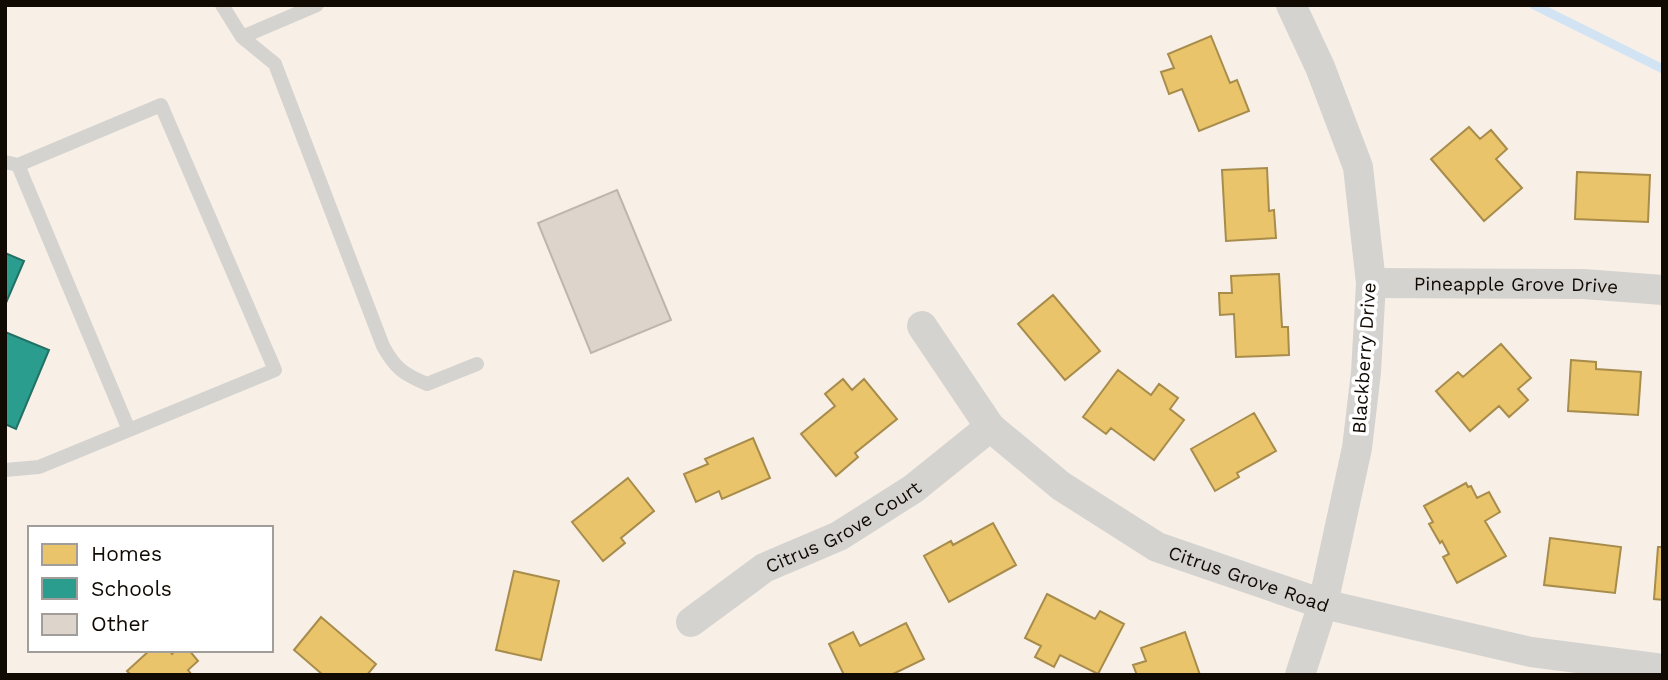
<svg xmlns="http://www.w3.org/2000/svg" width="1668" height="680" viewBox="0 0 1668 680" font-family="'Work Sans',sans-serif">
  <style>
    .homes { fill: #e9c46a; stroke: #a88c4b; stroke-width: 2 }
    .schools { fill: #2a9d8f; stroke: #227165; stroke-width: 2 }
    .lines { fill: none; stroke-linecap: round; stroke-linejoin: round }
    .stream { stroke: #d2e3f4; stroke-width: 9 }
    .building { fill: #ddd5cc; stroke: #beb6ad; stroke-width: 2 }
    .service { stroke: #d5d3d0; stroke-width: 14 }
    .minor { stroke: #d5d3d0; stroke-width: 30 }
    .labels { text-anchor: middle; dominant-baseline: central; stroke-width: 7; stroke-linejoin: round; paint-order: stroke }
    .street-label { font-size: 19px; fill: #110a03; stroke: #fff }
  </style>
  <rect width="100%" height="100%" fill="#f8f0e7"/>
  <path class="homes" d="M 1211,36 L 1230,83 L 1237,80 L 1249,111 L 1199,131 L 1182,89 L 1169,94 L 1161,72 L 1174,68 L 1168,54 Z
    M 1469,127 L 1480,139 L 1491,130 L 1507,149 L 1496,159 L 1522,188 L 1484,221 L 1431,159 Z
    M 1267,168 L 1269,211 L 1274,210 L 1276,238 L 1226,241 L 1222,170 Z
    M 1577,172 L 1650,175 L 1648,222 L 1575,219 Z
    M 1279,274 L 1282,327 L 1288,327 L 1289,355 L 1236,357 L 1234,314 L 1220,315 L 1219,293 L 1232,293 L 1231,276 Z
    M 1053,295 L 1100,351 L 1065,380 L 1018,324 Z
    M 1501,344 L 1531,378 L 1518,389 L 1528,400 L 1509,417 L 1499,406 L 1470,431 L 1436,391 L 1458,372 L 1463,377 Z
    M 1571,360 L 1596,362 L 1596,369 L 1641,372 L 1638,415 L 1568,411 Z
    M 1118,370 L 1151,395 L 1159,384 L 1178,398 L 1170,409 L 1184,420 L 1154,460 L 1111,428 L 1106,434 L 1083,417 Z
    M 843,379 L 852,390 L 864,379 L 897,419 L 855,453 L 858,457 L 836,476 L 801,434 L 835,406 L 825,394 Z
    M 1254,413 L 1276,451 L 1237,473 L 1239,477 L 1215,491 L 1191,449 Z
    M 753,438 L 770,478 L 722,499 L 719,491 L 696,502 L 684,474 L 708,464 L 705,459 Z
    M 628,478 L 654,511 L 621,538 L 625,543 L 603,561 L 572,522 Z
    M 1466,483 L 1468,487 L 1471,486 L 1477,498 L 1489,492 L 1500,512 L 1485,521 L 1506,556 L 1457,583 L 1443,557 L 1449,554 L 1442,541 L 1440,543 L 1429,524 L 1433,522 L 1424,506 Z
    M 993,523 L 1016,565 L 949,602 L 924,556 L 951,541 L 953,545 Z
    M 1550,538 L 1621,547 L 1615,593 L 1544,585 Z
    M 1658,547 L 1663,547 L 1663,600 L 1654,599 Z
    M 514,571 L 559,581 L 541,660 L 496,650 Z
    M 1047,594 L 1095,619 L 1100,611 L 1124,624 L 1098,674 L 1060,655 L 1054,667 L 1035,657 L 1041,646 L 1025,638 Z
    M 321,617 L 376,664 L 367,675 L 323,675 L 294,650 Z
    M 906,623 L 924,659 L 891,675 L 844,675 L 829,644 L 853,632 L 860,646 Z
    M 1185,632 L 1200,675 L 1137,675 L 1133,665 L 1146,661 L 1141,648 Z
    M 150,650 L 169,650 L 172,654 L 176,650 L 189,650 L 198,661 L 188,670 L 192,675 L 131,675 L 127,671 Z"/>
  <path class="schools" d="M 5,253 L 24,261 L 5,305 Z
    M 5,332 L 49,350 L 16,429 L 5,424 Z"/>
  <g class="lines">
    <path class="stream" d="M 1534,5 L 1663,69"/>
  </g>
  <path class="building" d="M 617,190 L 671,320 L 591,353 L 538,223 Z"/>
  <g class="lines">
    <path class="service" d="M 222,5 L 242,37 L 275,64 L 383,346 C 395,368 403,374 427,384 L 477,364
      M 242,37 L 317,5
      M 5,162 L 18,165 L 161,105 L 275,370 L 39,467 L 5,470
      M 18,165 L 129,430"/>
    <g class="minor">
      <path d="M 1291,5 L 1320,67 L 1358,167 L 1371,283 L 1366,372 L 1357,448 L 1323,604 L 1300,675"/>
      <path id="s1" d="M 1371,283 L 1583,284 L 1663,290"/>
      <path id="s2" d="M 922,326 L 990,427 L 1061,486 L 1157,547 L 1323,604 L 1531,652 L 1663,669"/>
      <path id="s3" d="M 691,622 L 764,568 L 839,536 L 913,489 L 990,427"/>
    </g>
  </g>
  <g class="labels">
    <g class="street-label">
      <text stroke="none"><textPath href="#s1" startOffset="145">Pineapple Grove Drive</textPath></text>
      <text transform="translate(1364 358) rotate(-86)">Blackberry Drive</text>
      <text stroke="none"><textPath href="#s3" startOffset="180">Citrus Grove Court</textPath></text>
      <text stroke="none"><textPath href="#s2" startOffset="425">Citrus Grove Road</textPath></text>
    </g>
  </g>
  <rect width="1668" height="680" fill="none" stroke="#110a03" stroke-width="14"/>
  <rect x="28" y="526" width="245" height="126" fill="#ffffff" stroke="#a09d9a" stroke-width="2"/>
  <rect x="42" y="544" width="35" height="21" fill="#e9c46a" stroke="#a09d9a" stroke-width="2"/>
  <text x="91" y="561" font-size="21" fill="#110a03">Homes</text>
  <rect x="42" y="578" width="35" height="21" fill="#2a9d8f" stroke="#a09d9a" stroke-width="2"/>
  <text x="91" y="596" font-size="21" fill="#110a03">Schools</text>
  <rect x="42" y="614" width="35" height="21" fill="#ddd5cc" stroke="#a09d9a" stroke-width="2"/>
  <text x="91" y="631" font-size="21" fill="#110a03">Other</text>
</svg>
